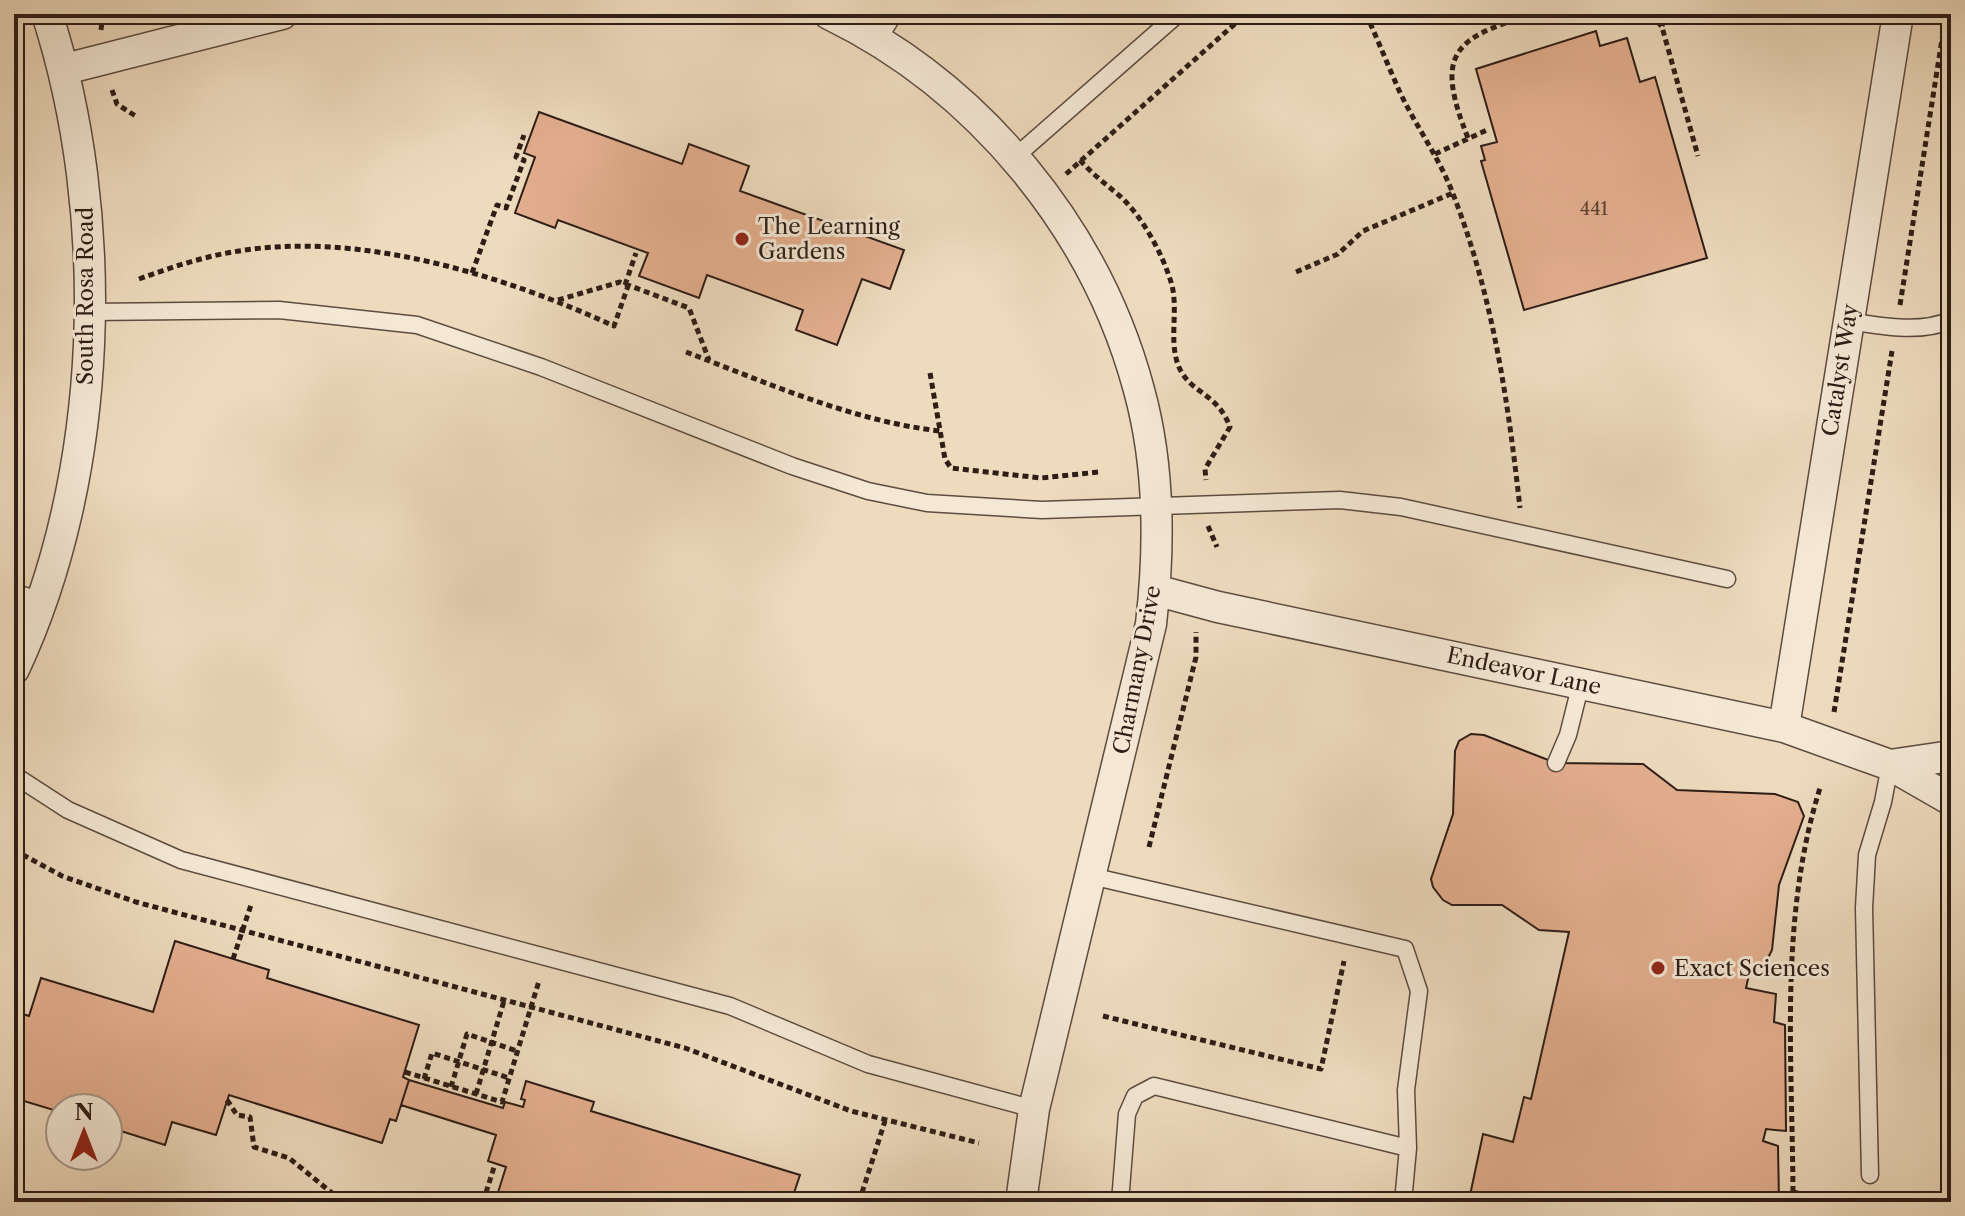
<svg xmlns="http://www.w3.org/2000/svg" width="1965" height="1216" viewBox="0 0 1965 1216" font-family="'Libre Caslon Text',serif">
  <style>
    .building { fill: #e4af8f; stroke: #2d1d16; stroke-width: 2 }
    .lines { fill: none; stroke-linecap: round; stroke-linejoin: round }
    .service-casing { stroke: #5d4c40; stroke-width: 19 }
    .minor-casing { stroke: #5d4c40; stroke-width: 33 }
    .path { stroke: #2d1d16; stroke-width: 5; stroke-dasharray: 6 4; stroke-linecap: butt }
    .service { stroke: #f4e8d5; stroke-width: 16 }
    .minor { stroke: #f4e8d5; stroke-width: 30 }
    .poi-dot { fill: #8f2418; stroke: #f4e8d5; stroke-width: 3 }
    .labels { text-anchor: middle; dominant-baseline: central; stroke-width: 6; stroke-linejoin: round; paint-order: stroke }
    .number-label { font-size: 18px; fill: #5b4234 }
    .poi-label { font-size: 22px; fill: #2d1d16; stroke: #f4e8d5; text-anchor: start }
    .street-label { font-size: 22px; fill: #2d1d16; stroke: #f4e8d5 }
  </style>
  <rect width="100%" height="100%" fill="#eedbbe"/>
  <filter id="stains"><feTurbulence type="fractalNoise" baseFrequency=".0025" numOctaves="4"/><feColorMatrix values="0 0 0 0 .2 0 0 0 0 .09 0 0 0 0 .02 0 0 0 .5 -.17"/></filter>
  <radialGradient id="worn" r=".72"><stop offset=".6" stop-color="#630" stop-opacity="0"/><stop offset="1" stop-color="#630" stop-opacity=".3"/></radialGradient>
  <path class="building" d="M 1596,31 L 1600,46 L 1627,38 L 1640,82 L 1655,77 L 1707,258 L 1524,310 L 1481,161 L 1485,160 L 1481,146 L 1497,142 L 1476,69 Z
    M 539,112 L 682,164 L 689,144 L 749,166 L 740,191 L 904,250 L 890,289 L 862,279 L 837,345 L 796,330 L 803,310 L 707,275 L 699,298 L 639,276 L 648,253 L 558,220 L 555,228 L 515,213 L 535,157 L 524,153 Z
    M 1471,734 L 1484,735 L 1556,763 L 1643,764 L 1677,790 L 1775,794 L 1798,802 L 1804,816 L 1779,885 L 1772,950 L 1765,964 L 1750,970 L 1746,988 L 1776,994 L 1774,1022 L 1785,1025 L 1786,1131 L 1766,1129 L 1763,1141 L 1778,1146 L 1779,1202 L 1469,1200 L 1483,1134 L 1513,1142 L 1524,1097 L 1531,1099 L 1569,932 L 1539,930 L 1502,905 L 1452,905 L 1443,900 L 1433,887 L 1431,879 L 1453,814 L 1455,751 L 1459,741 Z
    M 175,941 L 269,970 L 267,978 L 419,1025 L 403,1077 L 409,1080 L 396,1121 L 390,1119 L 382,1143 L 229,1095 L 216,1135 L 172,1122 L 165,1145 L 108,1127 L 108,1108 L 60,1108 L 60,1112 L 14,1098 L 14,1042 L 23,1014 L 29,1016 L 41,978 L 153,1012 Z
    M 409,1080 L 503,1108 L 505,1102 L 523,1107 L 525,1100 L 521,1099 L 526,1081 L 594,1102 L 591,1111 L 800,1175 L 793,1196 L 799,1198 L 797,1202 L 495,1202 L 506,1167 L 488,1161 L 496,1135 L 401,1105 Z"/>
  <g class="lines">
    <defs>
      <path id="service" d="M 877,41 L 894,14
        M 1015,157 L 1178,14
        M 90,312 L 279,310 L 417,325 L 541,367 L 792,466 L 868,491 L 927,503 L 1042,510 L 1340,500 L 1401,507 L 1727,579
        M 1848,321 C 1880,326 1920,334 1951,320
        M 14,593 L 42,600
        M 1556,763 L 1568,735 L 1581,683
        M 14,775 L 68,810 L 181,860 L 730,1006 L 868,1064 L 1034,1109
        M 1091,876 L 1405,949 L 1419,991 L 1406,1090 L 1408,1148 L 1403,1202
        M 1870,1175 L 1864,908 L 1867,855 L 1883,802 L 1890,765
        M 1120,1202 L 1127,1114 L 1135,1096 L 1154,1086 L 1408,1148"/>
      <path id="minor" d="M 829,14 C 979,87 1096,229 1139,390 C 1160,466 1160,546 1151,624 L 1034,1109 L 1021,1202
        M 65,69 L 282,14
        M 1155,590 L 1218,607 L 1784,727 L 1890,765 L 1951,800
        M 14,669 C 105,475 112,216 47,14
        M 1784,727 L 1898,14
        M 1890,765 L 1951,756"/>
    </defs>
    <use href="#service" class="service-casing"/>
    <use href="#minor" class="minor-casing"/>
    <path class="path" d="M 1366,14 C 1376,36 1385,58 1395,81 C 1411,120 1438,154 1453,194 C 1493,296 1508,401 1520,508
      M 1651,14 L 1662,27 L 1698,156
      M 1662,26 L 1666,14
      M 101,30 L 103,14
      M 112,90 L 117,104 L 137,117
      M 1468,138 C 1435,55 1451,38 1534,14
      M 1435,154 L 1487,130
      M 1080,160 C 1092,174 1107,185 1121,197 C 1143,218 1162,253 1171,282 C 1180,310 1166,347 1182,373 C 1195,394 1218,395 1230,427 L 1205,469 L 1206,480
      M 1066,174 L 1246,14
      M 1296,272 L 1338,254 L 1363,231 L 1453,193
      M 472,273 L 497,205 L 506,208 L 524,160 L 516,157 L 524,135
      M 139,279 C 172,267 205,256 239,251 C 361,231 505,276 614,326 L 628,286
      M 625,285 L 636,253
      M 558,300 L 620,282 L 689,308 L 709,360
      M 1900,305 L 1946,14
      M 686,352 C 768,383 852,421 940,431
      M 930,373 L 945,459 L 951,468 L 1041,478 L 1099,472
      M 1208,526 L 1217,547
      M 1834,712 L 1892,351
      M 1149,847 L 1196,657 L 1196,632
      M 14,850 L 62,876 L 136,902 L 685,1048 L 851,1111 L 979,1143
      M 233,959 L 252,902
      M 1103,1016 L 1321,1069 L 1344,961
      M 405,1072 L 502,1102 L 539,981
      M 424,1079 L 432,1053 L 509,1078
      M 451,1087 L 467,1034 L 517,1051
      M 476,1094 L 504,1001
      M 227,1100 L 237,1115 L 250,1117 L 254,1147 L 289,1158 L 343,1202
      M 1793,1192 L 1834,1202
      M 328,1202 L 335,1195
      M 483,1202 L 495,1164
      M 859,1202 L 885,1121
      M 1793,1202 C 1793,1063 1778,922 1820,788"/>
    <use href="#service" class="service"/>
    <use href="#minor" class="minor"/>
  </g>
  <g class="poi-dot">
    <circle cx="742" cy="239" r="8"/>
    <circle cx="1658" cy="968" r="8"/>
  </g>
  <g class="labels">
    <g class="number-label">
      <text x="1594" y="209">441</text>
    </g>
    <g class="poi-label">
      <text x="758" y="226">The Learning<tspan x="758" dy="25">Gardens</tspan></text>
      <text x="1674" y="968">Exact Sciences</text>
    </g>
    <g class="street-label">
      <text transform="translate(85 296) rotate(-90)">South Rosa Road</text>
      <text transform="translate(1840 370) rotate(-81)">Catalyst Way</text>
      <text transform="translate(1137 670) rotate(-79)">Charmany Drive</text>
      <text transform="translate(1524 671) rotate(12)">Endeavor Lane</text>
    </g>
  </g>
  <rect width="1965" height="1216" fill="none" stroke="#eedbbe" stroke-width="48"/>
  <rect x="16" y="16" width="1933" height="1184" fill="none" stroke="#2d1d16" stroke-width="4"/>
  <rect x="24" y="24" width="1917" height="1168" fill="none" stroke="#2d1d16" stroke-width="2"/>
  <g transform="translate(84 1132)"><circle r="38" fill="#f4e8d5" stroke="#a49789" stroke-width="2"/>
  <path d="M0-6L14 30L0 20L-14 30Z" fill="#8f2418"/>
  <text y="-12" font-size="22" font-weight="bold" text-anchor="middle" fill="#2d1d16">N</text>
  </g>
  <rect width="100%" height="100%" filter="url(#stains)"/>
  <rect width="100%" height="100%" fill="url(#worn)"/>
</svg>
